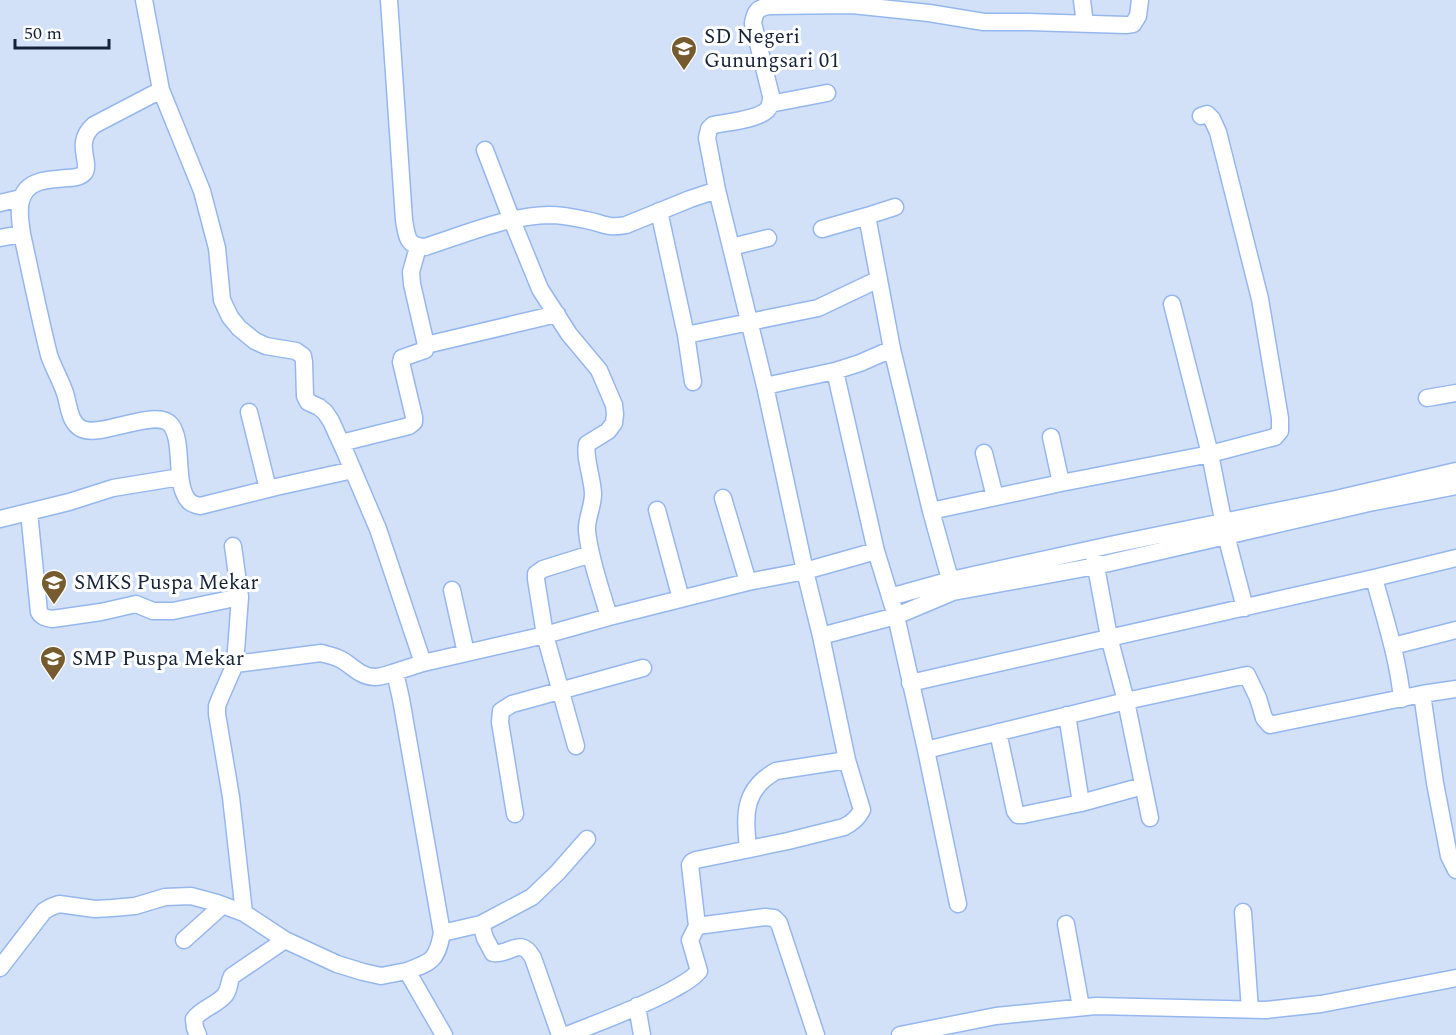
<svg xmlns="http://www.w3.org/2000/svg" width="1456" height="1035" viewBox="0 0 1456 1035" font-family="Spectral,serif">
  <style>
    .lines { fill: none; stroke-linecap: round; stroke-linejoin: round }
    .minor-casing { stroke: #95b7ef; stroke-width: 19 }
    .minor { stroke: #fff; stroke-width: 16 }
    .labels { text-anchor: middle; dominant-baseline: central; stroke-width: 6; stroke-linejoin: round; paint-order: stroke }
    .poi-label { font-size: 21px; fill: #152238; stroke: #fff; text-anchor: start }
  </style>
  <rect width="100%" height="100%" fill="#d2e1f8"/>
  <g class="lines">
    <defs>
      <path id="minor" d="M 144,0 L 161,90 L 94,125 C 73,143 92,163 84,173 C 81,177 72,178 67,178 C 58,179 47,179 39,182 C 15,189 19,215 22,234 C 31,275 39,315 49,355 C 53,367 61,381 65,393 C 69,405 69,423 82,429 C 102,438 157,407 171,425 C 184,442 174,483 188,500 C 191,504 195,505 200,506 L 276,487 L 353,470
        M 389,0 L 404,220 C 407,236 406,246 425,247 C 466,234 506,216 549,215 C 558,215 577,218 586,220 C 603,223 607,229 626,225 L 690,199 L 717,190
        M 1082,0 L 1085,24
        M 161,90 L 202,191 L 217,248 L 222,300 L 230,317 L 239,328 L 255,341 L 266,346 L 296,351 L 303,356 L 304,362 L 305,396 L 308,402 L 319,407 L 325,412 L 331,421 L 346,454 L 378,529 L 423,663
        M 770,104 L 827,93
        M 485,150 L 511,218 L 540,289 L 569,334 L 599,370 L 614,405 L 615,414 L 614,423 L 608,431 L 587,444 C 584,457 593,480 593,494 C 593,507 586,519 587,531 C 590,560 601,589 609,617
        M 0,203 L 21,198
        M 895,207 L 867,216 L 892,349 L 931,511 L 953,590
        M 659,211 L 686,335 L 818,308 L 879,279
        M 822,229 L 867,216
        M 0,238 L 22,234
        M 731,247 L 768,238
        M 1172,304 L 1210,454 L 1226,535 L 1245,608
        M 686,335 L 693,382
        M 426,345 L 557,314
        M 835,371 L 876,551 L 896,616 L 926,750 L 958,904
        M 765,386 L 835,371 L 860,363 L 892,349
        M 1427,398 L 1456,393
        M 249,412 L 268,489
        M 1051,437 L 1061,483
        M 341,443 L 409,426 L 414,422 L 414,417 L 401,362 L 402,358 L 425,350 L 426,345 L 412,284 L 411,272 L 418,247
        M 984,453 L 995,497
        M 723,498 L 748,582
        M 657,510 L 681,599
        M 931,511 L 1061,483 L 1210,454 L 1275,437 L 1280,431 L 1280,418 L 1260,299 L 1218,132 L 1212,119 L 1207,114 L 1201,116
        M 29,512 L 39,612 C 42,617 46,618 52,619 L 101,612 L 136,604 L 153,611 L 173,611 L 240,597
        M 0,519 L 69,502 L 113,488 L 180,477
        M 233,546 L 240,597 L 235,664 L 221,696 L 217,706 L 217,714 L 231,797 L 244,913
        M 1094,556 L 1109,637 L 1126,701 L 1150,818
        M 1374,578 C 1385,619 1398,658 1402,699
        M 452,590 L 466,653
        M 890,597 L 951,580 L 1115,544 L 1336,499 L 1456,471
        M 821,636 L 896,616 L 953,592 L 1096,566 L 1369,503 L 1456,486
        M 1393,646 L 1456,630
        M 235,664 L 321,653 C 328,655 334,656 340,659 C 352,665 360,677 375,677 C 382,677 389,674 395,672
        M 910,683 L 1374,578 L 1456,558
        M 1422,694 L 1435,783 L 1449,856 L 1456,870
        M 1067,715 L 1081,803
        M 998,732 L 1015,811 L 1018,815 L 1023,815 L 1081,803 L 1143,786
        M 576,746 L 545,635 L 536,579 L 536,574 L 543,569 L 591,554
        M 926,750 L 1126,701 L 1247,675 L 1258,698 L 1264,718 L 1270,725 L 1422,694 L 1456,689
        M 515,814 L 500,722 L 501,711 L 512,704 L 643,668
        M 748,849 C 745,816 742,790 776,771 L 847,760
        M 1243,912 L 1250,1010
        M 481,924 L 532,897 L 558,872 L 587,839
        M 1066,924 L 1081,1007
        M 697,926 L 765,917 L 774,918 L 779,923 L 816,1035
        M 442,933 L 481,924 L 485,938 L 493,953 C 510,956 520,935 533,958 L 560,1035
        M 184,940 L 223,905
        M 0,968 L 44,911 L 51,907 L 59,904 L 95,909 L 112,908 L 135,906 L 165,897 L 191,896 L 217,903 L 244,913 L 285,940 L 337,964 L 363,972 L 381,976 L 407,971
        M 637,1006 L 642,1035
        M 198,1035 L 195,1028 L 194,1019 C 202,1008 217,1005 225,995 C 230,989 228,983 232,976 L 285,940
        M 444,1035 L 407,971 C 432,962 437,960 442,933 L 401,699 L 395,672 L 423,663 L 545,635 L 609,617 L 748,582 L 805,571 L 876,551
        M 567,1035 C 602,1021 639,1008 672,990 C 682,984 692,980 699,971 L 690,940 L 697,926 L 690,865 L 692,862 L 696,860 L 788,841 L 844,827 C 852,823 858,818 862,810 L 847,760 L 821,636 L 805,571 L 765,386 L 717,190 L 707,138 L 709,129 L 713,125 C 727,122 757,120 767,110 C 771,106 771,101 771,96 L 753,23 C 755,12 757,8 769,6 L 852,5 L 929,13 L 984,22 L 1028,22 L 1126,25 L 1133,24 L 1138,16 L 1140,0
        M 900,1035 L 996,1016 L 1096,1006 L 1266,1010 L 1321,1004 L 1456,978"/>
    </defs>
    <use href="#minor" class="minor-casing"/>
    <use href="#minor" class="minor"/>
  </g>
  <defs>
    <symbol id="school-pin" viewBox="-11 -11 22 30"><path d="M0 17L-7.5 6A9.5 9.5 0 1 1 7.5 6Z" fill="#755b2d" stroke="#fff"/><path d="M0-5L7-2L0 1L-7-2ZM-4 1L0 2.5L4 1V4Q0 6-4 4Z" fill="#fff"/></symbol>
  </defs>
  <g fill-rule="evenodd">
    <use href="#school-pin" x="669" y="34" width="30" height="40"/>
    <use href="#school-pin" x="39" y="568" width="30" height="40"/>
    <use href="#school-pin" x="38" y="644" width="30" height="40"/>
  </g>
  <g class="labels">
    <g class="poi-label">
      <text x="704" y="37">SD Negeri<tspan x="704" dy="24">Gunungsari 01</tspan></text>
      <text x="74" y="583">SMKS Puspa Mekar</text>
      <text x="72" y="659">SMP Puspa Mekar</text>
    </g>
  </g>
  <path d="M15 39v9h94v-9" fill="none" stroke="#152238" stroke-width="3"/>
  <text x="24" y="39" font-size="18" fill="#152238" stroke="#ffffff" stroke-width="4.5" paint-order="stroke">50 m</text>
</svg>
